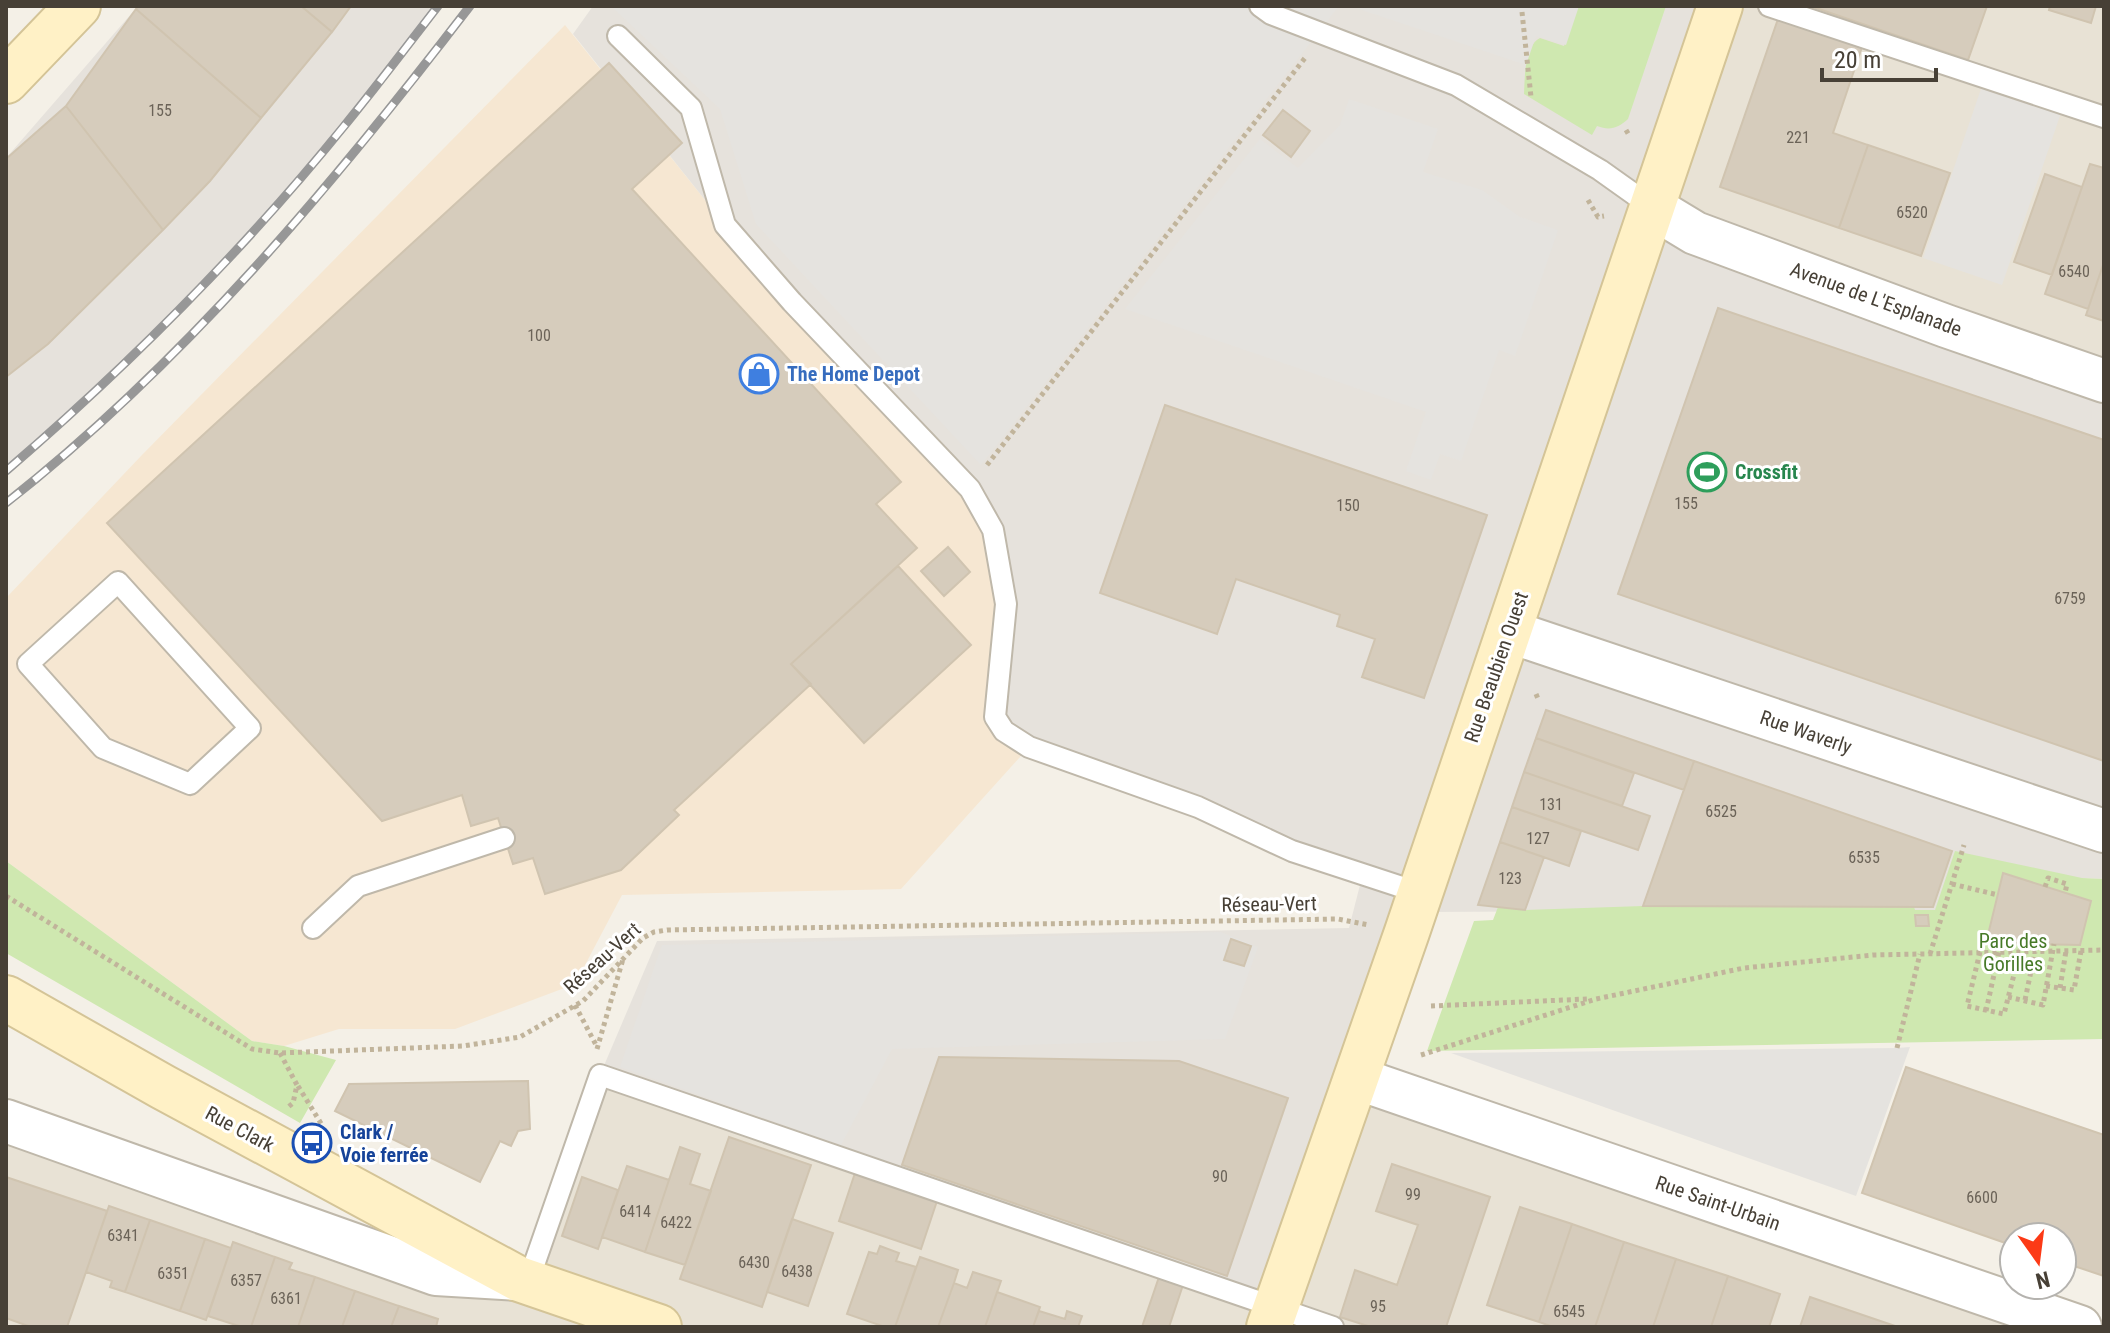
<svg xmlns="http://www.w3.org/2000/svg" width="2110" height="1333" viewBox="0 0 2110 1333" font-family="'Roboto Condensed',sans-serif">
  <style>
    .residential { fill: #e8e2d5 }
    .commercial { fill: #f6e7d2 }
    .industrial { fill: #e6e2dc }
    .green { fill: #cfe8b0 }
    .parking { fill: #e5e3df }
    .building { fill: #d6ccbc; stroke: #d0c4b0; stroke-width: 2 }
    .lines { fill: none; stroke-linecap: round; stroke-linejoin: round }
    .lane-casing { stroke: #bfb8aa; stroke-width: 24 }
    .street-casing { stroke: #bfb8aa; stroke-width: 46 }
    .secondary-casing { stroke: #d4c497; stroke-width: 48 }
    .path { stroke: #c1b49b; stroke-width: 5; stroke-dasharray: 4 4; stroke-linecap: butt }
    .lane { stroke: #fff; stroke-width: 20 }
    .street { stroke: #fff; stroke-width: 42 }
    .secondary { stroke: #fff1c6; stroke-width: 44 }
    .rail-casing { stroke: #979797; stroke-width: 9 }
    .rail { stroke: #fff; stroke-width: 6; stroke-dasharray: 18; stroke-linecap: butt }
    .labels { text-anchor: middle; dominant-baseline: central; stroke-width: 6; stroke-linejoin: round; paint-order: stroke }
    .number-label { font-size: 16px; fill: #6b6358 }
    .street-label { font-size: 20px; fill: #474036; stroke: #fff }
    .shop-label { font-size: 20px; font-weight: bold; fill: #366cbe; stroke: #fff; text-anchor: start }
    .leisure-label { font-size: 20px; font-weight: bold; fill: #27864d; stroke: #fff; text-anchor: start }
    .park-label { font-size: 20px; fill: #477a28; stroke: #fff }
    .transit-label { font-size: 20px; font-weight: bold; fill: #164399; stroke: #fff; text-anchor: start }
  </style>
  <rect width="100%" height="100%" fill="#f4f0e7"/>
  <path class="residential" d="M 1720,6 L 2104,6 L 2104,371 L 1652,207 Z
    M 600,1075 L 1356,1078 L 2095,1327 L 6,1327 L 6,1121 L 528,1282 Z"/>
  <path class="commercial" d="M 565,25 L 725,225 L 993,530 L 1029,747 L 901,889 L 622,895 L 575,984 L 455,1029 L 339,1029 L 284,1046 L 252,1041 L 6,861 L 6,598 L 141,456 Z"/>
  <path class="industrial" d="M 138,6 L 438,6 L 344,126 L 244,241 L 163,326 L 84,404 L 6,471 L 6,158 Z
    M 593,6 L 1720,6 L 1652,207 L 2104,371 L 2104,879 L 2082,878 L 1935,910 L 1425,912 L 1276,1308 L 600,1075 L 657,941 L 1349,928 L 1360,885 L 1292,851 L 1004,731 L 993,530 L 725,225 L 573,34 Z"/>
  <path class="green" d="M 1578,6 L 1666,6 L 1628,119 C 1618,128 1610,131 1597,126 L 1592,135 L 1524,94 C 1525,77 1524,46 1540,38 L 1564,46 Z
    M 1955,851 L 2082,878 L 2104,879 L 2104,1039 L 1427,1051 L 1474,921 L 1493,920 L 1498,907 L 1525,910 L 1643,906 L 1914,907 L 1915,910 L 1935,910 Z
    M 6,861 L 252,1041 L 284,1046 L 336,1060 L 300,1123 L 6,953 Z"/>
  <path class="parking" d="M 611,6 L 1339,6 L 981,465 L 756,224 L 720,109 Z
    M 1350,6 L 1579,6 L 1566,45 L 1536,36 L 1526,65 Z
    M 1982,86 L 2061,113 L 2002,285 L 1923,258 Z
    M 1349,99 L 1438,129 L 1423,172 L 1482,190 L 1520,217 L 1558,230 L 1515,356 L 1499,350 L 1461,461 L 1440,454 L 1431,480 L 1406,471 L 1426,412 L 1125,309 L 1260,139 L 1298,168 L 1340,125 Z
    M 1221,932 L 1258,947 L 1225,1039 L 892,1049 L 841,1145 L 620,1067 L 662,945 Z
    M 1910,1047 L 1856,1196 L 1451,1053 L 1897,1048 Z"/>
  <path class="building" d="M 138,6 L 301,6 L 332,32 L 261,118 L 136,9 Z
    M 301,6 L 351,6 L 332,32 Z
    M 1810,6 L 1987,6 L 1968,60 Z
    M 2050,6 L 2096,6 L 2091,23 L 2049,10 Z
    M 136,9 L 261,118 L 210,181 L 163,230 L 66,106 Z
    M 1778,19 L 1862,47 L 1833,133 L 1868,145 L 1839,228 L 1720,187 Z
    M 609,63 L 682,143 L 632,189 L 901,482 L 876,504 L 917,548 L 791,664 L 811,684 L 674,810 L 679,815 L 621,870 L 545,894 L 533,858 L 513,864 L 498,818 L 471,826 L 462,795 L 382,821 L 107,523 Z
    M 66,106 L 163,230 L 48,344 L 6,377 L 6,159 Z
    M 1283,110 L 1310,131 L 1291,157 L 1263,135 Z
    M 1868,145 L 1950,173 L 1921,256 L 1839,228 Z
    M 2090,164 L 2104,168 L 2104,262 L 2088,309 L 2045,294 Z
    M 2045,174 L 2082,187 L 2052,275 L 2014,262 Z
    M 2104,262 L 2104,321 L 2086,315 Z
    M 1718,308 L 2104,440 L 2104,761 L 1618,594 Z
    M 1165,405 L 1487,515 L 1424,698 L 1362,677 L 1375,639 L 1337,626 L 1340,615 L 1236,579 L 1217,634 L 1100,593 Z
    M 948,547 L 970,572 L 944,596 L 921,571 Z
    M 898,566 L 971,645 L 864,743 L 791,664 Z
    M 1546,710 L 1694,761 L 1684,790 L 1536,738 Z
    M 1536,738 L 1634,773 L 1622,806 L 1524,772 Z
    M 1694,761 L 1952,851 L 1933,907 L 1643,906 Z
    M 1524,772 L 1650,816 L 1638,850 L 1512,807 Z
    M 1512,807 L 1581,831 L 1569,866 L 1500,842 Z
    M 1500,842 L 1544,857 L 1525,910 L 1478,905 Z
    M 2003,873 L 2091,901 L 2080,945 L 1986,943 Z
    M 1915,915 L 1928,915 L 1929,926 L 1916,926 Z
    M 1231,939 L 1251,946 L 1244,966 L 1224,960 Z
    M 939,1057 L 1179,1061 L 1288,1098 L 1227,1276 L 902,1165 Z
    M 1906,1067 L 2104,1135 L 2104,1276 L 2062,1262 L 2062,1237 L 2014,1237 L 2014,1246 L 1862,1193 Z
    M 528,1081 L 530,1129 L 518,1131 L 511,1146 L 500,1141 L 480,1182 L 335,1111 L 349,1084 Z
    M 729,1137 L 811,1165 L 762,1307 L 680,1279 Z
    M 680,1147 L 700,1154 L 690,1184 L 711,1191 L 685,1265 L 645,1252 Z
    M 1392,1164 L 1490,1197 L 1446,1327 L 1371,1327 L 1340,1317 L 1355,1270 L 1397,1285 L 1418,1225 L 1376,1211 Z
    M 627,1166 L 669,1180 L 645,1252 L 602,1237 Z
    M 855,1173 L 937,1201 L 921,1249 L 839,1221 Z
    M 6,1177 L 107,1211 L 67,1327 L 31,1327 L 6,1318 Z
    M 582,1177 L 618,1190 L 598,1249 L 562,1236 Z
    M 109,1206 L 150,1220 L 125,1292 L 110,1287 L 112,1281 L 86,1272 Z
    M 1520,1207 L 1572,1224 L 1539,1322 L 1487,1305 Z
    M 792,1219 L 833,1233 L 808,1306 L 767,1292 Z
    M 150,1220 L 205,1239 L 180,1311 L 125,1292 Z
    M 1572,1224 L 1624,1242 L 1595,1327 L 1553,1327 L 1539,1322 Z
    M 205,1239 L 231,1248 L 206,1320 L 180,1311 Z
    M 233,1242 L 275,1257 L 251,1327 L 242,1327 L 208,1316 Z
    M 1624,1242 L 1676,1259 L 1653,1327 L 1595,1327 Z
    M 880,1246 L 899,1253 L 896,1261 L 916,1267 L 895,1327 L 885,1327 L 847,1314 L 869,1252 L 877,1254 Z
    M 275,1257 L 292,1263 L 289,1269 L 315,1277 L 298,1327 L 251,1327 Z
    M 920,1257 L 958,1270 L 954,1283 L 938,1327 L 895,1327 Z
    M 1676,1259 L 1728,1276 L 1711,1327 L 1653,1327 Z
    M 973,1272 L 1001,1281 L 985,1327 L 938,1327 L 954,1283 L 967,1288 Z
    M 1728,1276 L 1780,1294 L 1769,1327 L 1711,1327 Z
    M 315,1277 L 355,1291 L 342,1327 L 298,1327 Z
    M 1159,1277 L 1183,1285 L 1169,1327 L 1142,1327 Z
    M 355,1291 L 399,1306 L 391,1327 L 342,1327 Z
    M 997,1292 L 1040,1307 L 1033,1327 L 985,1327 Z
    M 1810,1297 L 1898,1327 L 1800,1327 Z
    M 399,1306 L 438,1319 L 436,1327 L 391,1327 Z
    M 1039,1311 L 1065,1319 L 1067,1311 L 1082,1316 L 1078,1327 L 1033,1327 Z"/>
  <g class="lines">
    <defs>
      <path id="lane" d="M 1260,6 L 1271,14 L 1456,85 L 1600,170 L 1652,207
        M 1769,6 L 2104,117
        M 618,36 L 691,108 L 725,225 L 792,302 L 970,489 L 993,530 L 1006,604 L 995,717 L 1004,731 L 1029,747 L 1198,807 L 1292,851 L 1420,893
        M 118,582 L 250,728 L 190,784 L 103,748 L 28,664 Z
        M 313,928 L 358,886 L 504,838
        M 528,1282 L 600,1075 L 1333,1327"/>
      <path id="street" d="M 1652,207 L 1695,233 L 1946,326 L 2104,381
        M 1508,631 L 2104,831
        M 1356,1078 L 2080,1327
        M 6,1121 L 436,1274 L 519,1279"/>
      <path id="secondary" d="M 6,81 L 78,6
        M 6,998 L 163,1087 L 519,1279 L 659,1327
        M 1269,1327 L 1407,932 L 1720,6"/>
    </defs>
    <use href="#lane" class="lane-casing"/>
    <use href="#street" class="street-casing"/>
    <use href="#secondary" class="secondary-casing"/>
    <path class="path" d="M 1522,12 L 1531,97
      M 1626,130 L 1629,135
      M 1588,200 L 1598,217 L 1604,216
      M 987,465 L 1305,58
      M 1536,694 L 1539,701
      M 1952,884 L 1998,895
      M 2045,887 L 2048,878 L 2067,884 L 2065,893
      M 6,896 L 252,1049 L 280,1053 L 463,1046 L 520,1037 L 583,1001 L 643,938 L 654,932 L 667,930 L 1338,919 L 1369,925
      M 1980,952 L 1967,1006 L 2004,1014 L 2022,943
      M 1930,954 L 1964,845
      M 2046,986 L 2074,990 L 2081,951
      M 2060,988 L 2066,951
      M 2008,997 L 2043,1005 L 2054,944
      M 2025,1000 L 2035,952
      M 575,1005 L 596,1045
      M 1431,1006 L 1587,999
      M 1986,1011 L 1999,952
      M 1897,1048 L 1920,954
      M 597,1049 L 623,959
      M 280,1053 L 297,1085 L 293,1103 L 287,1108
      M 1421,1055 L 1596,999 L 1744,968 L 1873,955 L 2104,950
      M 298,1086 L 322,1125"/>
    <use href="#lane" class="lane"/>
    <use href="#street" class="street"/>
    <use href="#secondary" class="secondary"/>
    <defs>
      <path id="rail" d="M 6,471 C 128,366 243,251 345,125 C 377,86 407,46 438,6
        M 6,503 C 185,362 332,186 470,6"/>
    </defs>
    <use href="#rail" class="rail-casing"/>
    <use href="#rail" class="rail"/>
  </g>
  <defs>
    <symbol id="shop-ring" viewBox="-11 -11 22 22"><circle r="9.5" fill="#fff" stroke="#3f7fe0" stroke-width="1.5"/><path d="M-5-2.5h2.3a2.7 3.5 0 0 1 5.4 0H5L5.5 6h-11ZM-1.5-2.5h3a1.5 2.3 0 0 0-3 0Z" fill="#3f7fe0"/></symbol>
    <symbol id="stadium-ring" viewBox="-11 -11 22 22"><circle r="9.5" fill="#fff" stroke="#2e9e5b" stroke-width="1.5"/><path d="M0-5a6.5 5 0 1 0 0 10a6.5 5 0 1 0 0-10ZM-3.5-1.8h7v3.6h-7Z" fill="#2e9e5b"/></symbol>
    <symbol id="bus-ring" viewBox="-11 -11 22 22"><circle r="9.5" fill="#fff" stroke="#1a4fb4" stroke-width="1.5"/><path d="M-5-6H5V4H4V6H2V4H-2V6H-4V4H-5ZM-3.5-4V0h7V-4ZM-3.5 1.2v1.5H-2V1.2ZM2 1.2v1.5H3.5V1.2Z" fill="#1a4fb4"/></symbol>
  </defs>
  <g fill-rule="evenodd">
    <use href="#shop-ring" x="737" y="352" width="44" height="44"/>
    <use href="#stadium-ring" x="1685" y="450" width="44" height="44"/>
    <use href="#bus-ring" x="290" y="1121" width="44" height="44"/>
  </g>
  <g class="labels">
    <g class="number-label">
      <text x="160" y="110">155</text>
      <text x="1798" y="137">221</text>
      <text x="1912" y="212">6520</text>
      <text x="2074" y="271">6540</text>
      <text x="539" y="335">100</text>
      <text x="1686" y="503">155</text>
      <text x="1348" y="505">150</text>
      <text x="2070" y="598">6759</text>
      <text x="1551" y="804">131</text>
      <text x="1721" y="811">6525</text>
      <text x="1538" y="838">127</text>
      <text x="1864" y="857">6535</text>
      <text x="1510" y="878">123</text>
      <text x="1220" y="1176">90</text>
      <text x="1413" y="1194">99</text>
      <text x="1982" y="1197">6600</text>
      <text x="635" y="1211">6414</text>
      <text x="676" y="1222">6422</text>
      <text x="123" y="1235">6341</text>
      <text x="754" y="1262">6430</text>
      <text x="797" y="1271">6438</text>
      <text x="173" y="1273">6351</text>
      <text x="246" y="1280">6357</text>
      <text x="286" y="1298">6361</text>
      <text x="1378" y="1306">95</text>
      <text x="1569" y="1311">6545</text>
    </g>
    <g class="street-label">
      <text transform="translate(1876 299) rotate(20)">Avenue de L'Esplanade</text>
      <text transform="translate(1496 667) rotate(-71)">Rue Beaubien Ouest</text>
      <text transform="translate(1806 732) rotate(19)">Rue Waverly</text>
      <text transform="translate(1269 904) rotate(-1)">Réseau-Vert</text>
      <text transform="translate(602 958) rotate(-42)">Réseau-Vert</text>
      <text transform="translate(240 1129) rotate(28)">Rue Clark</text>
      <text transform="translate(1718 1203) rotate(19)">Rue Saint-Urbain</text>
    </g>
    <g class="shop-label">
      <text x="787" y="374">The Home Depot</text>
    </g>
    <g class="leisure-label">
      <text x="1735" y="472">Crossfit</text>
    </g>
    <g class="park-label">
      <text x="2013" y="941">Parc des<tspan x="2013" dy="23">Gorilles</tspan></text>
    </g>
    <g class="transit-label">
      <text x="340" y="1132">Clark /<tspan x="340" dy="23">Voie ferrée</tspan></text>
    </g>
  </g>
  <rect width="2110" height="1333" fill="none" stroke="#474036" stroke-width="16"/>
  <g transform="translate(2038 1261) rotate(166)"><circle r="38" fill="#ffffff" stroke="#b5b3af" stroke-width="2"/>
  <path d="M0-6L14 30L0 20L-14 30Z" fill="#fc3a16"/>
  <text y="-12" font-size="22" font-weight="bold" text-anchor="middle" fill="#474036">N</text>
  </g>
  <path d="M1822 68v12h114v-12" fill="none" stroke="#474036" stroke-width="4"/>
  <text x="1834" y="68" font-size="24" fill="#474036" stroke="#ffffff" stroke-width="6" paint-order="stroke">20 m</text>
</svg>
